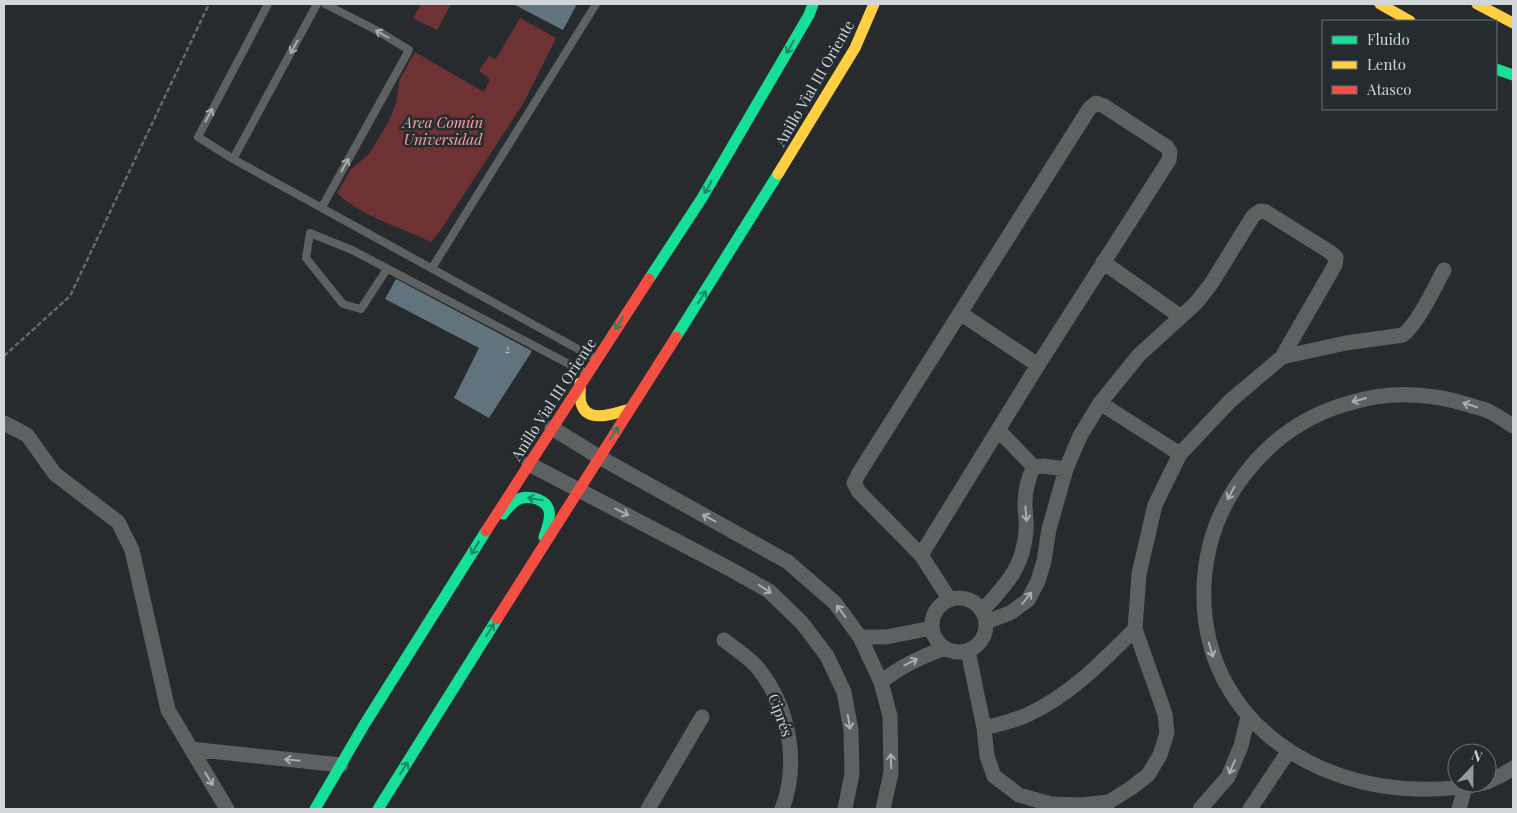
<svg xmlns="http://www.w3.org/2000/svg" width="1517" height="813" viewBox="0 0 1517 813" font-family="'Playfair Display',serif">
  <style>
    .green { fill: #6e3134 }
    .building { fill: #61747e }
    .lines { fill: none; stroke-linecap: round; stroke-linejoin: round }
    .path { stroke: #676969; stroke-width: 2.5; stroke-dasharray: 5 2.5; stroke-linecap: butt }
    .lane { stroke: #5e6162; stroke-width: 8 }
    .street { stroke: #5e6162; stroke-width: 15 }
    .fast { stroke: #16e098; stroke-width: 11 }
    .slow { stroke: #ffcf43; stroke-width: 11 }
    .jam { stroke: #f24e42; stroke-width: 11 }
    .oneway { stroke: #a8adaf }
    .oneway2 { stroke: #1d8664 }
    .labels { text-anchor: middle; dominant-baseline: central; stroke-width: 5; stroke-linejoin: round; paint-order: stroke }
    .number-label { font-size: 12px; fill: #b4bec2 }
    .street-label { font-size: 15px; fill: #d0d6d9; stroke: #242c30 }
    .park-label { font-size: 15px; font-style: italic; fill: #fda1a1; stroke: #242c30 }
  </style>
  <rect width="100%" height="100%" fill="#272b2d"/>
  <path class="green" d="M 421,4 L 451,4 L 437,30 L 413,18 Z
    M 520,18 L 556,38 L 523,104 L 440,231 L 431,242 C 402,228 361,216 337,193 L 351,169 L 369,154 L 390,119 L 397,99 L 399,81 L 415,52 L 484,92 L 490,79 L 479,71 L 489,56 L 496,59 Z"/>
  <path class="building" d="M 513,4 L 577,4 L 563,30 Z
    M 396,279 L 532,351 L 489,418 L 454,398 L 479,348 L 385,299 Z"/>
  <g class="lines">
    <path class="path" d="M 4,356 L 70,296 L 209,4"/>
    <path class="lane" d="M 268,4 L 198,137 L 233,159 L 596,359
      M 233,159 L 317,4
      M 322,207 L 409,50 L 378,31 L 325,4
      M 432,268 L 596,4
      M 387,269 L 361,309 L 343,304 L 306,258 L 310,233 L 352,250 L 586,373"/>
    <path class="street" d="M 1103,262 L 1181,317
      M 960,313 L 1038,365
      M 1100,403 L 1180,454
      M 4,423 L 27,435 L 55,474 L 118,522 L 132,550 L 168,710 L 227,809
      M 552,428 L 599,457 L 788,562 L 835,603 L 860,637 L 881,682 L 890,716 L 891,773 L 883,809
      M 999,431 L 1034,467
      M 529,464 L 730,569 L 769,591 L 802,623 L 827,656 L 844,692 L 851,730 L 852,774 L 845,809
      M 1034,467 L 1043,466 L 1066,469
      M 921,555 L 1038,365 L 1169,160 L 1170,152 L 1167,147 L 1104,106 L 1096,103 L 1089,109 L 859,473 L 854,483 L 859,492 L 921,555 L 950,600
      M932 625a27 27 0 1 1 54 0a27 27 0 1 1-54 0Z
      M 982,611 C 1006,584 1023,569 1026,531 C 1027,522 1025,513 1025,504 C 1025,492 1028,478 1034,467
      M 986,622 L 1010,613 L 1028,600 L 1038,581 L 1044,561 L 1049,529 L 1066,469 L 1080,436 L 1100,403 L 1139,355 L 1196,303 L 1211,284 L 1253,216 L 1260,211 L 1266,212 L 1330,252 L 1336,257 L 1335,265 L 1282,357
      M 860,637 L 886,637 L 932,628
      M 724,640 C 735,649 748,657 757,667 C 789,706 800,762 782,809
      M 968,651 L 984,728 L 987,756 L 994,776 L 1019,795 L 1051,804 L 1082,805 L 1109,802 L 1131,788 L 1148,775 L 1160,755 L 1167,733 L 1165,714 L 1135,629 L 1139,574 L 1155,505 L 1180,454 L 1230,401 L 1282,357 L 1346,343 L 1403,335 C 1420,320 1433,290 1444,270
      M 881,682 C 901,666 921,657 945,648
      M 984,728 C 999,724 1015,721 1029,714 C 1070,695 1103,661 1135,629
      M 191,749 L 341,765
      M 1487,782 L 1502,775 L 1513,768
      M 1484,783 C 1345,813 1198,734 1204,585 C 1206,545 1220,506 1245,474 C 1271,440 1305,416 1346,404 C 1386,391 1428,392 1469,405 C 1475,407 1482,408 1488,411 C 1497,415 1505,421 1513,426
      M 648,809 L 702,717
      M 1200,809 L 1228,777 L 1241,746 L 1247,721
      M 1250,809 L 1284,758
      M 1459,809 L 1464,791"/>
    <path class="fast" d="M 1496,69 L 1513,75
      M 649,279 L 702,198 L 809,15 L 813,4
      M 676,337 L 778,174
      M 503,514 C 507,509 512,503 517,500 C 522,497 528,497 533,498 C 556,503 550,521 544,537
      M 315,809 L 364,725 L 486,531
      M 378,809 L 497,619"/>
    <path class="slow" d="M 1380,4 L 1410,21
      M 1477,4 L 1513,23
      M 778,174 L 855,48 L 874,4
      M 580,383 C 581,389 579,397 581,403 C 587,425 615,413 630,409"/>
    <path class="jam" d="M 486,531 L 649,279
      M 497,619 L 676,337"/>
  </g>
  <defs><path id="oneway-shaft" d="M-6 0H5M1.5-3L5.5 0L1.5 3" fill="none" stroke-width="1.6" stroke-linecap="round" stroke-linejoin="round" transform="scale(1.25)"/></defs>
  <g class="oneway">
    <use href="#oneway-shaft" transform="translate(382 34) rotate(-150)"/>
    <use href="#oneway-shaft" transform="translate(294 47) rotate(119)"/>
    <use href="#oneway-shaft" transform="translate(209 115) rotate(-62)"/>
    <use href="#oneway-shaft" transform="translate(345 165) rotate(-61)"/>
    <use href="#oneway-shaft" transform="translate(1359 400) rotate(164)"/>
    <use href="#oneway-shaft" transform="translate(1470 405) rotate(-162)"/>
    <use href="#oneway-shaft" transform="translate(1231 493) rotate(119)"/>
    <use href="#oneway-shaft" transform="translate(622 512) rotate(27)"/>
    <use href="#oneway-shaft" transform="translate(1026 514) rotate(85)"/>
    <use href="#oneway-shaft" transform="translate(709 518) rotate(-151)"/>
    <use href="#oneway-shaft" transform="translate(765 589) rotate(33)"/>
    <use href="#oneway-shaft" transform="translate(1027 598) rotate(-51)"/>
    <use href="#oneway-shaft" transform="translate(841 611) rotate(-126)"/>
    <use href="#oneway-shaft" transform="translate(1211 650) rotate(73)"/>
    <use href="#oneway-shaft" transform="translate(911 662) rotate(-27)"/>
    <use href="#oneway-shaft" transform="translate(849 722) rotate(80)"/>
    <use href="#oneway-shaft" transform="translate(292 760) rotate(-174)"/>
    <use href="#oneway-shaft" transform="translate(891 761) rotate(-92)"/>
    <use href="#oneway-shaft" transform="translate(1232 767) rotate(113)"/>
    <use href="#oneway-shaft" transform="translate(209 779) rotate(59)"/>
  </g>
  <g class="oneway2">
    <use href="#oneway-shaft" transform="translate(790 47) rotate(120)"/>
    <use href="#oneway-shaft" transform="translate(708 187) rotate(120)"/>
    <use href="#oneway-shaft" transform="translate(702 297) rotate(-57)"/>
    <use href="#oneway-shaft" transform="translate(619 323) rotate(123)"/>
    <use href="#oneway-shaft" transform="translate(614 433) rotate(-57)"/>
    <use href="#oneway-shaft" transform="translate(535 499) rotate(-170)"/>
    <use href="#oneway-shaft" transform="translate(475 548) rotate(122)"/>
    <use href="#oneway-shaft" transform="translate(490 630) rotate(-58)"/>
    <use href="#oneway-shaft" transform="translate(404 768) rotate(-58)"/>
  </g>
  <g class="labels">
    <g class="number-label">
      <text x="507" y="348">2</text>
    </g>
    <g class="street-label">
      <text transform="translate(814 83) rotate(-60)">Anillo Vial III Oriente</text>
      <text transform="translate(553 399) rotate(-57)">Anillo Vial III Oriente</text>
      <text transform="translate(781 715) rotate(70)">Ciprés</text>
    </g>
    <g class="park-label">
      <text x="443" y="122">Area Común<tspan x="443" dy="17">Universidad</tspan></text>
    </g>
  </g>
  <rect width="1517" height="813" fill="none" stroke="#d0d6d9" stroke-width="10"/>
  <rect x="1322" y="20" width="175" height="90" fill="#242c30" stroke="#697074"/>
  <rect x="1332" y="36" width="25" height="8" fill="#16e098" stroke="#697074"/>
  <text x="1367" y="45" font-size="15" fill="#d0d6d9">Fluido</text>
  <rect x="1332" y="61" width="25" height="8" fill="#ffcf43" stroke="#697074"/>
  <text x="1367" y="70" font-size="15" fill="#d0d6d9">Lento</text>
  <rect x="1332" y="86" width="25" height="8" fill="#f24e42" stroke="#697074"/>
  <text x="1367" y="95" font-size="15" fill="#d0d6d9">Atasco</text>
  <g transform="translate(1472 768) rotate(22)"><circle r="24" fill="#242c30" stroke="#697074"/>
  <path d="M0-4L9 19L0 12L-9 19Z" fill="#959a9d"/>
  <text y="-8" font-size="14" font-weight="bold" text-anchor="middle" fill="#d0d6d9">N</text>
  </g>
</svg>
